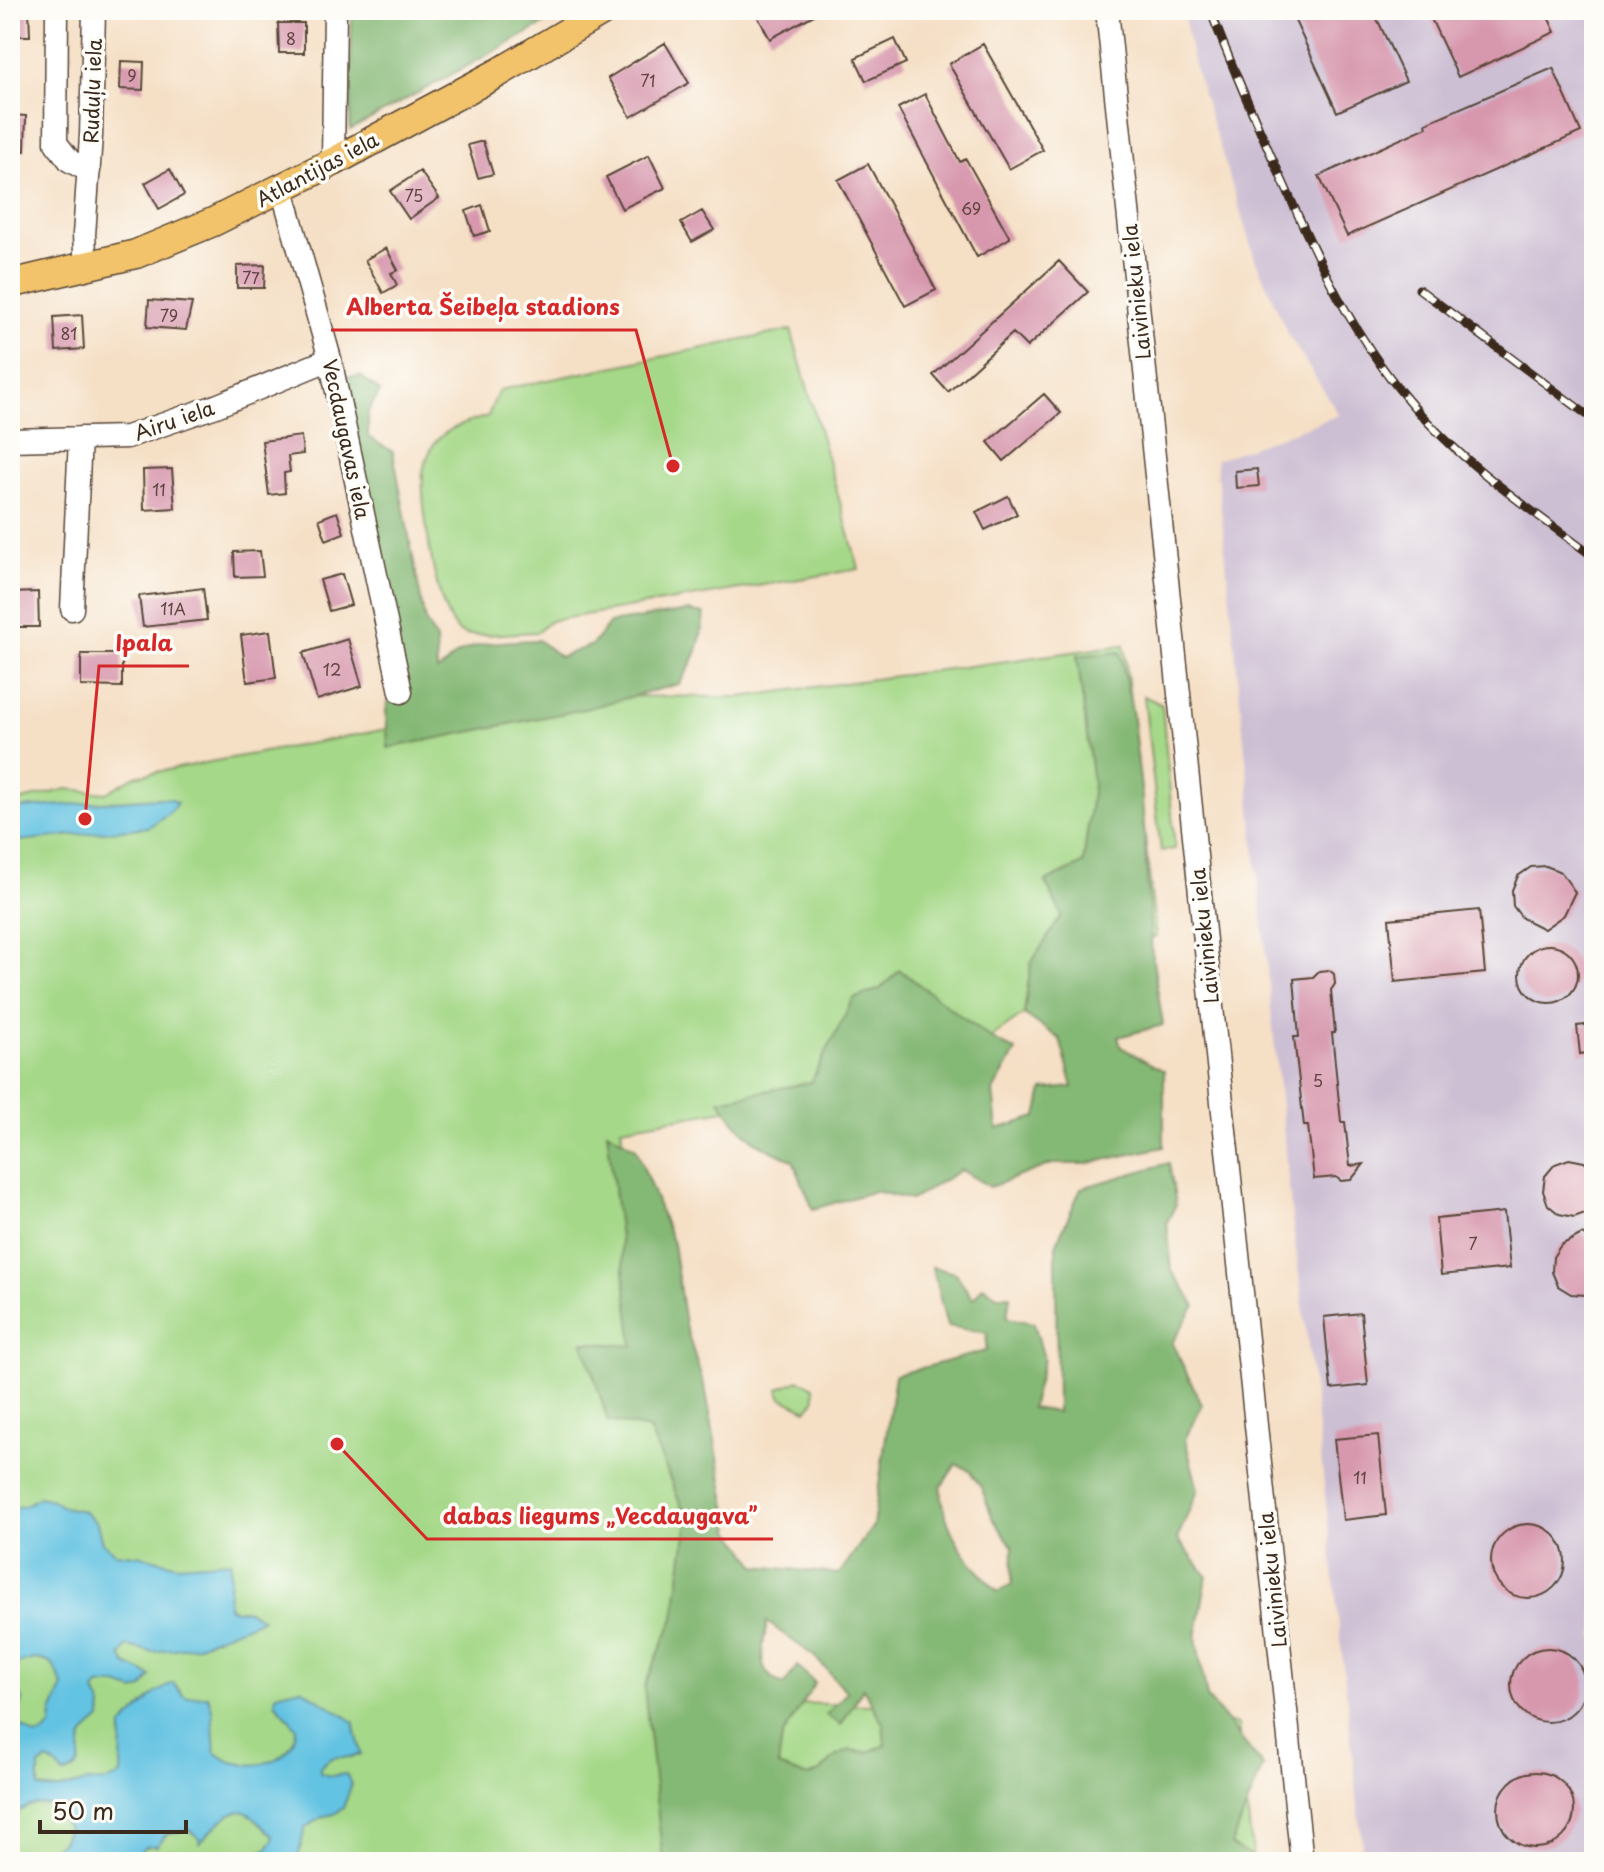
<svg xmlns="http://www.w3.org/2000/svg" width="1604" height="1872" viewBox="0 0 1604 1872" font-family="'Playpen Sans',sans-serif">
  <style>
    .industrial { fill: #ccbed3 }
    .green { fill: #a5d888; stroke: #708153; stroke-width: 2 }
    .forest { fill: #84b874; stroke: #607149; stroke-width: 2; fill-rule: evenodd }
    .water { fill: #64c3e2; stroke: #507680; stroke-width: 2; fill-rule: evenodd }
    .building { fill: #d797ad }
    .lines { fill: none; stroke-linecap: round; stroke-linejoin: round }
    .minor-casing { stroke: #574537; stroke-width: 25 }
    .major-casing { stroke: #574537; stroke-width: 31 }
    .minor { stroke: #fff; stroke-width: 22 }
    .major { stroke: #f2c36a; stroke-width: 28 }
    .rail-casing { stroke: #3b2a1e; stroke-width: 9 }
    .rail { stroke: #fdfcf7; stroke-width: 6; stroke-dasharray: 18; stroke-linecap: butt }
    .labels { text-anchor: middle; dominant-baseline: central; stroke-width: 7; stroke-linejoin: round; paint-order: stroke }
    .number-label { font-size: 16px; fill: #624542 }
    .street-label { font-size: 20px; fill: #3b2a1e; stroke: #fdfcf7 }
    .leader { fill: none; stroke: #d62828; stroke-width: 3 }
    .callout-dot { fill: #d62828; stroke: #fdfcf7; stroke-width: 3 }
    .callout-label { font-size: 22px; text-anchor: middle; font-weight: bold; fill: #d62828; stroke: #fdfcf7; stroke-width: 7; stroke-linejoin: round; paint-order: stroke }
  </style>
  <rect width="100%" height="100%" fill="#fdfcf7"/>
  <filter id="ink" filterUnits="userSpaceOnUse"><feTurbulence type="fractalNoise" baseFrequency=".0125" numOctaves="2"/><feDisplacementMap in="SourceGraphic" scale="16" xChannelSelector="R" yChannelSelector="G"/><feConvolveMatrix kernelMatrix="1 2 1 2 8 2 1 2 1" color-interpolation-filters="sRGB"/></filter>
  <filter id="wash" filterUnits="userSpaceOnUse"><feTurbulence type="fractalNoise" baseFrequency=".006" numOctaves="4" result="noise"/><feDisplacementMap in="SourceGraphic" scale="32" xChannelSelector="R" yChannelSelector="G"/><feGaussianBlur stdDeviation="1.8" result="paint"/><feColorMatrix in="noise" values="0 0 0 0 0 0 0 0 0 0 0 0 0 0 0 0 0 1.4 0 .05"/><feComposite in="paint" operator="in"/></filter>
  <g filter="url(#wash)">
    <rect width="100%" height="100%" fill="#f5dfc5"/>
    <path class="industrial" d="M 1183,10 L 1594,10 L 1594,1862 L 1364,1862 L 1316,1409 L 1293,1227 L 1216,460 L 1339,415 L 1288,334 L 1255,259 L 1192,58 Z"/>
    <path class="green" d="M 791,330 L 859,569 L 549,621 L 538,632 C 523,632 475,637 464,634 C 436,626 420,500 423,472 C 424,465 430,450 434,444 C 446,427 470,422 488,416 L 499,390 Z
      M 1124,645 L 1156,937 L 1027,997 L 1024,1014 L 990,1038 L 971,1023 L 823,1093 L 621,1128 L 669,1477 L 688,1521 L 682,1565 L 740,1702 L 1185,1712 L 1238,1725 L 1253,1862 L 10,1862 L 10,803 L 67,789 L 106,793 L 135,776 L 564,696 L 741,697 Z
      M 1144,696 L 1162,705 L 1175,849 L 1161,851 Z
      M 799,1380 L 814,1387 L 815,1400 L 807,1410 L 782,1398 L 778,1389 Z"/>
    <path class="forest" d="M 352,10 L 570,10 L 350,130 Z
      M 361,376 L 380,392 L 368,411 L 368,437 L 393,452 L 425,621 L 436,640 L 437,671 C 445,667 449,660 456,655 C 475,641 516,641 538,640 L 560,657 L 592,645 L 610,623 L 688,611 L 704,614 C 701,644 696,659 679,684 L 585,709 L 388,748 L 386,710 L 395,681 L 344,377 Z
      M 1120,652 L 1132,711 L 1142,798 L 1152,955 L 1163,1025 L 1118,1037 L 1121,1047 L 1164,1071 L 1164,1147 L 1085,1164 L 1052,1164 L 990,1187 L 961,1170 L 911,1200 L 875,1191 L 813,1209 L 793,1160 C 757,1147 739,1132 720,1100 L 811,1082 L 853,999 L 880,989 L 900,970 L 990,1038 L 1016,1051 L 993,1091 L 997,1129 L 1037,1117 L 1043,1090 L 1073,1087 L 1060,1039 L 1024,1014 L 1031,963 L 1062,915 L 1045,882 L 1083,864 L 1093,784 L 1077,656 Z
      M 607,1131 L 636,1148 L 673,1244 L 685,1325 L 706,1392 L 731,1530 L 757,1566 L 839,1574 L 873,1526 L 895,1375 L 986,1351 L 987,1333 L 947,1326 L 932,1267 L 955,1273 L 973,1299 L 983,1286 L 997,1296 L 1010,1295 L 1007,1318 L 1034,1323 L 1044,1359 L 1031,1408 L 1057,1412 L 1056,1245 L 1081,1188 L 1169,1163 L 1176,1204 L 1167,1222 L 1172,1271 L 1195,1305 L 1172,1343 L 1202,1405 L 1185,1439 L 1198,1490 L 1177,1539 L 1207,1576 L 1196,1638 L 1207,1697 L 1263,1766 L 1231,1845 L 1261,1862 L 663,1862 L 644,1687 L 674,1618 L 688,1521 L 649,1429 L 608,1421 L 583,1342 L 633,1346 ZM 956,1464 L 969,1470 L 982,1489 L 993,1519 L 1013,1547 L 1012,1584 L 998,1592 C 968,1561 943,1533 941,1487 ZM 767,1622 L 814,1656 L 847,1692 L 826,1715 L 841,1725 L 863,1688 L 883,1724 L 885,1745 L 867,1752 L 850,1750 L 836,1756 L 821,1771 L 809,1777 L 778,1766 L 782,1737 L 815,1683 L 797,1666 L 784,1685 C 753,1672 763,1648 767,1622 Z"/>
    <path class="water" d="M 158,798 L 171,799 L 177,803 L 170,812 L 149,827 L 10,842 L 10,809 Z
      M 39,1497 L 52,1500 L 63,1507 L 83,1511 L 97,1523 L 102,1542 L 116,1553 L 143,1556 L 178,1565 L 231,1561 L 228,1607 L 235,1610 L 248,1610 L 262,1619 L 196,1646 L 153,1652 L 127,1646 L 121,1656 L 126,1664 L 151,1676 L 143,1688 L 135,1691 L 114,1684 L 99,1686 L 95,1692 L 102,1706 L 101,1719 C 95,1725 86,1730 83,1738 C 76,1758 88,1766 63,1775 L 59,1768 L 48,1760 L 39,1766 L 39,1788 C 62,1792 64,1787 84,1783 C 98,1780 109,1784 121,1775 L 122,1726 L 156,1693 L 173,1683 L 185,1697 L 208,1696 L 212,1709 L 215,1752 C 220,1755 226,1761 232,1762 C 259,1770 295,1760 296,1727 L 275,1702 L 276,1694 L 301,1688 L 354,1722 L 361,1754 C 344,1763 335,1748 320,1768 L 320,1773 L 331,1776 L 346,1774 L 352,1784 L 343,1808 L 334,1814 L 324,1816 L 305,1828 L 297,1862 L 226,1862 L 267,1849 L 273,1840 L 273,1835 C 265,1830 260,1823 253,1817 C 234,1799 212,1830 200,1843 L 199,1838 L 188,1829 L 166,1835 L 157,1846 C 143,1844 141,1851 135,1862 L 28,1862 L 62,1842 L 68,1828 L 49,1805 C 32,1802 23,1808 10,1818 L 10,1508 L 24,1506 ZM 34,1659 C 57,1661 55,1669 63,1686 L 52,1713 L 51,1726 L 44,1734 L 35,1736 L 17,1723 L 22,1699 L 12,1683 L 10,1673 L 17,1664 Z"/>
    <g id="blocks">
      <path class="building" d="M 10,10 L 29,10 L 30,36 L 10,36 Z
        M 754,10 L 823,10 L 770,39 Z
        M 1290,10 L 1373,10 L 1406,81 L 1337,112 Z
        M 1427,10 L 1545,10 L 1555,32 L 1458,77 Z
        M 278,23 L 304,23 L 304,53 L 279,53 Z
        M 895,39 L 906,63 L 866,81 L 855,58 Z
        M 665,43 L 689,83 L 631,117 L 608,78 Z
        M 983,44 L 1043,150 L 1009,169 L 949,64 Z
        M 121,61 L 144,62 L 143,90 L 120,89 Z
        M 1553,68 L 1581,132 L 1347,236 L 1319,176 L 1427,127 L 1426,123 Z
        M 925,94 L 960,162 L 966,159 L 1010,238 L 977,257 L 898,108 Z
        M 10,115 L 26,116 L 25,151 L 10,150 Z
        M 483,141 L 493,174 L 478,178 L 468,145 Z
        M 649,155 L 665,188 L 622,209 L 606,177 Z
        M 868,164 L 936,290 L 905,306 L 838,180 Z
        M 170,169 L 184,195 L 159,209 L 145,183 Z
        M 420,171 L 439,198 L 409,219 L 390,191 Z
        M 482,205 L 490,231 L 474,236 L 466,211 Z
        M 702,211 L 714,230 L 692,242 L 681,223 Z
        M 386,248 L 398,270 L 391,273 L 397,285 L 383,293 L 365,260 Z
        M 1059,261 L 1088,292 L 1027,347 L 1013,333 L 948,392 L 933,375 Z
        M 265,265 L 264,288 L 237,288 L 237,266 Z
        M 149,300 L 192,303 L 186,330 L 147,327 Z
        M 82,315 L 84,349 L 56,351 L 54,317 Z
        M 1044,394 L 1061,413 L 1004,461 L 988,442 Z
        M 301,436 L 303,454 L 288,456 L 290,472 L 284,473 L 285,493 L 269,495 L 262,441 Z
        M 172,469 L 175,508 L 144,510 L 143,470 Z
        M 1257,469 L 1259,486 L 1236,488 L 1235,471 Z
        M 1008,496 L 1017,514 L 985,530 L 976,512 Z
        M 337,512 L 344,533 L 326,540 L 319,519 Z
        M 260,551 L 263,576 L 235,577 L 234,552 Z
        M 342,574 L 351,605 L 329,611 L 320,580 Z
        M 203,588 L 207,620 L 143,627 L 139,596 Z
        M 38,592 L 39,627 L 10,627 L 10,593 Z
        M 270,631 L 276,678 L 247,682 L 241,635 Z
        M 348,639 L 362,686 L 317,700 L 303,653 Z
        M 81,654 L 122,654 L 122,687 L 81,686 Z
        M 1546,866 L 1561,872 L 1575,892 L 1564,915 L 1544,929 L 1522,918 L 1513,906 L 1512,890 L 1518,876 L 1531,867 Z
        M 1479,910 L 1485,973 L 1395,982 L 1389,919 Z
        M1520 974a29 29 0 1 1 58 0a29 29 0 1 1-58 0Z
        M 1329,970 L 1334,974 L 1335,984 L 1331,990 L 1335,1033 L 1332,1033 L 1341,1122 L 1345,1122 L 1350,1166 L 1364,1164 L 1351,1180 L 1341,1181 L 1336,1177 L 1314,1179 L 1308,1126 L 1304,1126 L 1294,1037 L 1299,1037 L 1294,979 L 1313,977 L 1319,971 Z
        M 1594,1024 L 1594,1052 L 1580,1054 L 1577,1026 Z
        M 1569,1159 L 1584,1162 L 1594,1170 L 1594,1205 L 1588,1212 L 1574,1217 L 1559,1214 L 1548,1205 L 1543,1191 L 1545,1176 L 1555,1164 Z
        M 1504,1212 L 1510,1268 L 1441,1275 L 1436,1219 Z
        M 1582,1234 L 1594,1242 L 1594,1291 L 1586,1295 L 1571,1294 L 1558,1286 L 1552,1272 L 1553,1257 L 1561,1245 Z
        M 1361,1313 L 1368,1385 L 1331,1389 L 1324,1317 Z
        M 1378,1435 L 1386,1515 L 1343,1520 L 1334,1439 Z
        M1491 1561a37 37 0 1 1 74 0a37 37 0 1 1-74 0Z
        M1511 1685a37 37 0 1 1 74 0a37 37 0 1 1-74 0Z
        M1498 1810a38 38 0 1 1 76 0a38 38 0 1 1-76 0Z"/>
    </g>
  </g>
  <g filter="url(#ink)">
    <use href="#blocks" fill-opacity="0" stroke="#574537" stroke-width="2"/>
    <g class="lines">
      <defs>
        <path id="minor" d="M 57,10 L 56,143 L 70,161 L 89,171
          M 1107,10 L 1302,1862
          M 333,162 L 335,10
          M 282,189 L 330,359 L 401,692
          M 86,268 L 84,235 L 91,136 L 94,10
          M 10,440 L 127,437 L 216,406 L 330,359
          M 72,609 L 80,438"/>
        <path id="major" d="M 10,284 L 136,254 L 213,222 L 333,162 L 498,73 L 605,10"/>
      </defs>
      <use href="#minor" class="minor-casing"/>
      <use href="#major" class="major-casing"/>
      <use href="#minor" class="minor"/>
      <use href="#major" class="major"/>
      <defs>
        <path id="rail" d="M 1210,10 C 1233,69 1258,127 1284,184 C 1319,263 1352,334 1408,400 C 1460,462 1530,509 1594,557
          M 1419,289 L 1594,420"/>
      </defs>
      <use href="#rail" class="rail-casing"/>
      <use href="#rail" class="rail"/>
    </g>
  </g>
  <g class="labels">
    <g class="number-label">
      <text x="291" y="38">8</text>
      <text x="132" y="75">9</text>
      <text x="648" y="80">71</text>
      <text x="414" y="195">75</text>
      <text x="971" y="208">69</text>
      <text x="251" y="277">77</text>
      <text x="169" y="315">79</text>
      <text x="69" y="333">81</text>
      <text x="159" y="489">11</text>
      <text x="173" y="608">11A</text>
      <text x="332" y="669">12</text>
      <text x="1318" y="1080">5</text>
      <text x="1473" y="1243">7</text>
      <text x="1360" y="1477">11</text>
    </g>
    <g class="street-label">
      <text transform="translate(92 91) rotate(-88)">Ruduļu iela</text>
      <text transform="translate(317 169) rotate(-28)">Atlantijas iela</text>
      <text transform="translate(1136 292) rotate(-96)">Laivinieku iela</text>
      <text transform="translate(174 420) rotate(-19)">Airu iela</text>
      <text transform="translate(347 439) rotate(78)">Vecdaugavas iela</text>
      <text transform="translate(1204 936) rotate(-96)">Laivinieku iela</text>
      <text transform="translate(1272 1580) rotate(-96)">Laivinieku iela</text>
    </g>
  </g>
  <path class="leader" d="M673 466L636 330H331M85 819L99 666H189M337 1444L427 1539H773"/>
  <g class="callout-dot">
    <circle cx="673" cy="466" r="8"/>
    <circle cx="85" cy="819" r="8"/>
    <circle cx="337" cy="1444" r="8"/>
  </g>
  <g class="callout-label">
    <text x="483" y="315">Alberta Šeibeļa stadions</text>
    <text x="144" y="651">Ipala</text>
    <text x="600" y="1524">dabas liegums „Vecdaugava”</text>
  </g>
  <rect width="1604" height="1872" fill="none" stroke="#fdfcf7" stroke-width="40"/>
  <path d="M40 1820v12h146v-12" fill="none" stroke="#3b2a1e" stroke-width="4"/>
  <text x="52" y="1820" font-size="24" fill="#3b2a1e" stroke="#fdfcf7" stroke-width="6" paint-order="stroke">50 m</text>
</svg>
